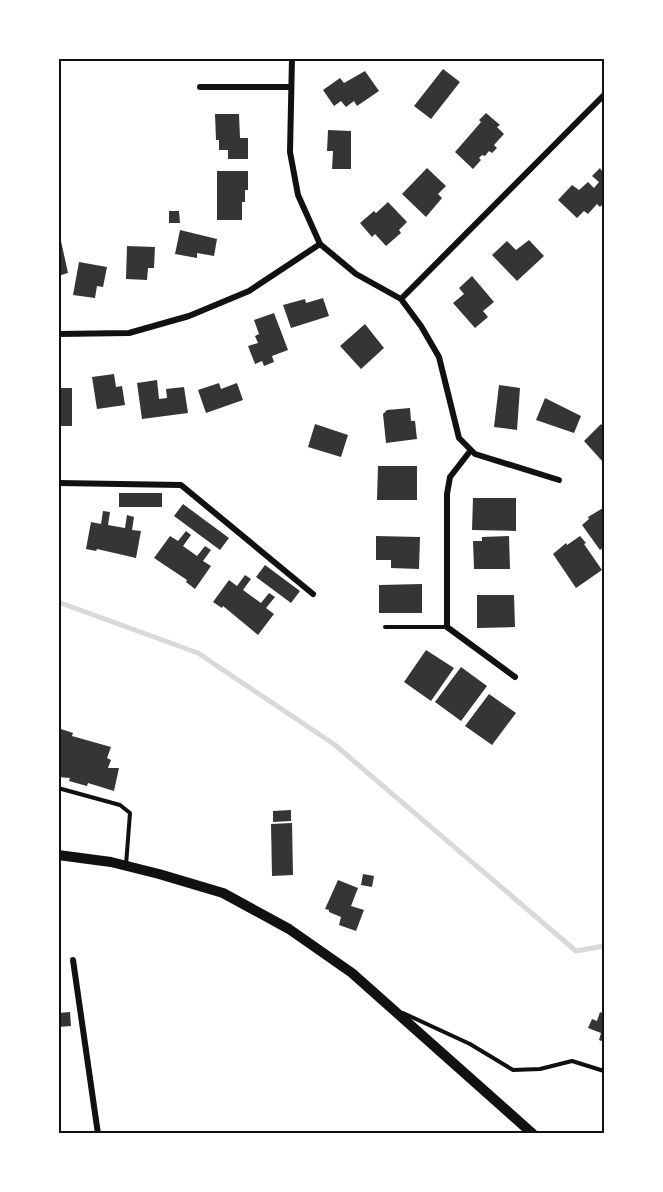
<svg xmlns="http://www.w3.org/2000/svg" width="663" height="1192" viewBox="0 0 663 1192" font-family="Roboto,sans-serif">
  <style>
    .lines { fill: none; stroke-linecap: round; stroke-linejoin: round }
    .stream { stroke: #d9d9d9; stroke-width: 5 }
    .building { fill: #353535 }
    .service { stroke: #111; stroke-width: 4 }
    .minor { stroke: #111; stroke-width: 6 }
    .secondary { stroke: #111; stroke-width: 10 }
    .neatline { fill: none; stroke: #111; stroke-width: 2 }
  </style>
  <rect width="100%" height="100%" fill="#fff"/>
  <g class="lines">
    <path class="stream" d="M 58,602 L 198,653 L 335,745 L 576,951 L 604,946"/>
  </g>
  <path class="building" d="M 443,69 L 460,82 L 431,119 L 414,106 Z
    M 365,71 L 379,91 L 357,106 L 354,101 L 346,107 L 341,101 L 334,106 L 323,90 L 340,78 L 344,83 Z
    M 486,113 L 500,125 L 497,127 L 504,134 L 494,145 L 497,148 L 492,153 L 489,151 L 485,156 L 482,155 L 479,158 L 481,160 L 473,169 L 455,152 L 475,129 L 481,122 L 479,120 Z
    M 215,114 L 239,114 L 240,138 L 248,138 L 248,159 L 228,159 L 228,150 L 219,150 L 219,140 L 216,140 Z
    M 328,130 L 351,131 L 351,169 L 332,169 L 333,151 L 327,151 Z
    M 427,168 L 446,186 L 438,194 L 442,198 L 426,217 L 402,194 Z
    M 600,168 L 602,171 L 604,168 L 604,203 L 600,207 L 597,204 L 588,214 L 584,211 L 577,218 L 558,200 L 572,185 L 579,190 L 588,182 L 594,188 L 599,182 L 592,176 Z
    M 217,171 L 248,171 L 248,190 L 245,190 L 245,202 L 242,202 L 242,220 L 217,220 Z
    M 388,202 L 407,222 L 399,230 L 401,233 L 386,246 L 375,234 L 372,237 L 360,223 L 374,211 L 376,213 Z
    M 169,211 L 179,211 L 180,223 L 169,223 Z
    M 180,230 L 217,239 L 214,256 L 197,253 L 197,258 L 175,254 Z
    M 529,240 L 544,256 L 517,281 L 492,255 L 507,241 L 516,250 Z
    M 58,241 L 61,241 L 68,273 L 58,276 Z
    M 127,246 L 155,247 L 154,268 L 148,268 L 147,280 L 126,279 Z
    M 79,262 L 107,267 L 103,287 L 97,286 L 95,298 L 73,295 Z
    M 472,276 L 494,302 L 483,311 L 488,317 L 475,328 L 453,303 L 464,294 L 459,288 Z
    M 323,298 L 329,316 L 291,328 L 283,305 L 305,299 L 306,303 Z
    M 274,313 L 288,350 L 272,356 L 274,362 L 264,366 L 262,361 L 255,364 L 248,346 L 258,343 L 255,336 L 259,334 L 254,320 Z
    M 365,324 L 384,348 L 361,369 L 340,346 Z
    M 114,374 L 116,387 L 122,386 L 125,405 L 97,409 L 92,377 Z
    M 157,380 L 159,399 L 167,398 L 166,389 L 184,387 L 188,413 L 142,419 L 137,383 Z
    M 219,383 L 221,389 L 237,383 L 243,400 L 206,413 L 198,390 Z
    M 499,385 L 520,388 L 517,430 L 494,427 Z
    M 58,388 L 72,388 L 72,426 L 58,426 Z
    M 545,398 L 581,416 L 574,433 L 536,420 Z
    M 410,408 L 411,421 L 415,421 L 417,439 L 386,443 L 383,414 L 387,410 Z
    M 315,424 L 348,435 L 341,457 L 308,447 Z
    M 601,424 L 604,428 L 604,461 L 603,462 L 584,441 Z
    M 378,466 L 417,466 L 417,500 L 377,500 Z
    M 119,493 L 162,493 L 162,507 L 119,507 Z
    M 473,498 L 516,498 L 516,531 L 472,530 Z
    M 183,504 L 229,538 L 220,550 L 174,516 Z
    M 603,508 L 604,510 L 604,547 L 600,550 L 582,525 L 589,519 L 588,517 Z
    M 103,511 L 110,512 L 108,525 L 125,528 L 127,515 L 134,517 L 132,530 L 141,531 L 136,558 L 97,549 L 96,551 L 86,549 L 91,522 L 101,524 Z
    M 186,531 L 191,535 L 183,546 L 197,556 L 205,546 L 211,550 L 203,561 L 211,566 L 195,589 L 186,582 L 187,580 L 154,558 L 170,536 L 178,541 Z
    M 376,536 L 420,537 L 419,569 L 391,568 L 391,560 L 376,560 Z
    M 509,536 L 510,569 L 474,569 L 473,541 L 482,541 L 482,537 Z
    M 580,536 L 586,543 L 584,544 L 602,570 L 576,588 L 553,554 L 566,543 L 567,545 Z
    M 265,565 L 300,591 L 291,603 L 256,577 Z
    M 245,575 L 251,579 L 243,590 L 261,603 L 269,593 L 275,597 L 266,608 L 274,614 L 258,635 L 223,606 L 222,608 L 213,602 L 229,580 L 237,586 Z
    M 422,584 L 422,613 L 379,613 L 379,585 Z
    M 477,595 L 514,595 L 515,627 L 477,628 Z
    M 426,650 L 454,668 L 431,701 L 404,682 Z
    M 461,667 L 487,686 L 461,721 L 435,702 Z
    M 489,694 L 516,713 L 492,745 L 465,726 Z
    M 58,728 L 73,733 L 72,736 L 111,747 L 107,758 L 111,760 L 108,768 L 119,768 L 114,791 L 88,783 L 87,786 L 69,781 L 70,778 L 58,777 Z
    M 291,810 L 291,821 L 273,822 L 273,811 Z
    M 292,823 L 293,875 L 272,876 L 271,824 Z
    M 363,874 L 374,876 L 372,887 L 361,885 Z
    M 338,880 L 358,888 L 351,906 L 364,910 L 356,931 L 339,925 L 341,917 L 329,912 L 329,910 L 325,909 Z
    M 70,1012 L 71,1026 L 58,1027 L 58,1013 Z
    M 600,1012 L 604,1014 L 604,1042 L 599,1040 L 601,1033 L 588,1028 L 592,1019 L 597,1021 Z"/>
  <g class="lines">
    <path class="service" d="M 385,627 L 446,627
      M 58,788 L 120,805 L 130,813 L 126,865
      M 403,1013 L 470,1044 L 513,1070 L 540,1069 L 572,1061 L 604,1071"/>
    <path class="minor" d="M 292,58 L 290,152 L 298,195 L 320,244 L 356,274 L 401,299 L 421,326 L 439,357 L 459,438 L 475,454 L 559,480
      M 200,87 L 291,87
      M 401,299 L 604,95
      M 58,334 L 129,333 L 189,316 L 249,291 L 320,244
      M 471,450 L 450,477 L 447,494 L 447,627 L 515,677
      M 58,483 L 181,485 L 313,594
      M 73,960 L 98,1134"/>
    <path class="secondary" d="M 58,855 L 111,862 L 159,874 L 223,893 L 289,929 L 352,973 L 533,1134"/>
  </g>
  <rect width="663" height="1192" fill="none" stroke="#ffffff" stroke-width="120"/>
  <rect x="60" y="60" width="543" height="1072" class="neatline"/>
</svg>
